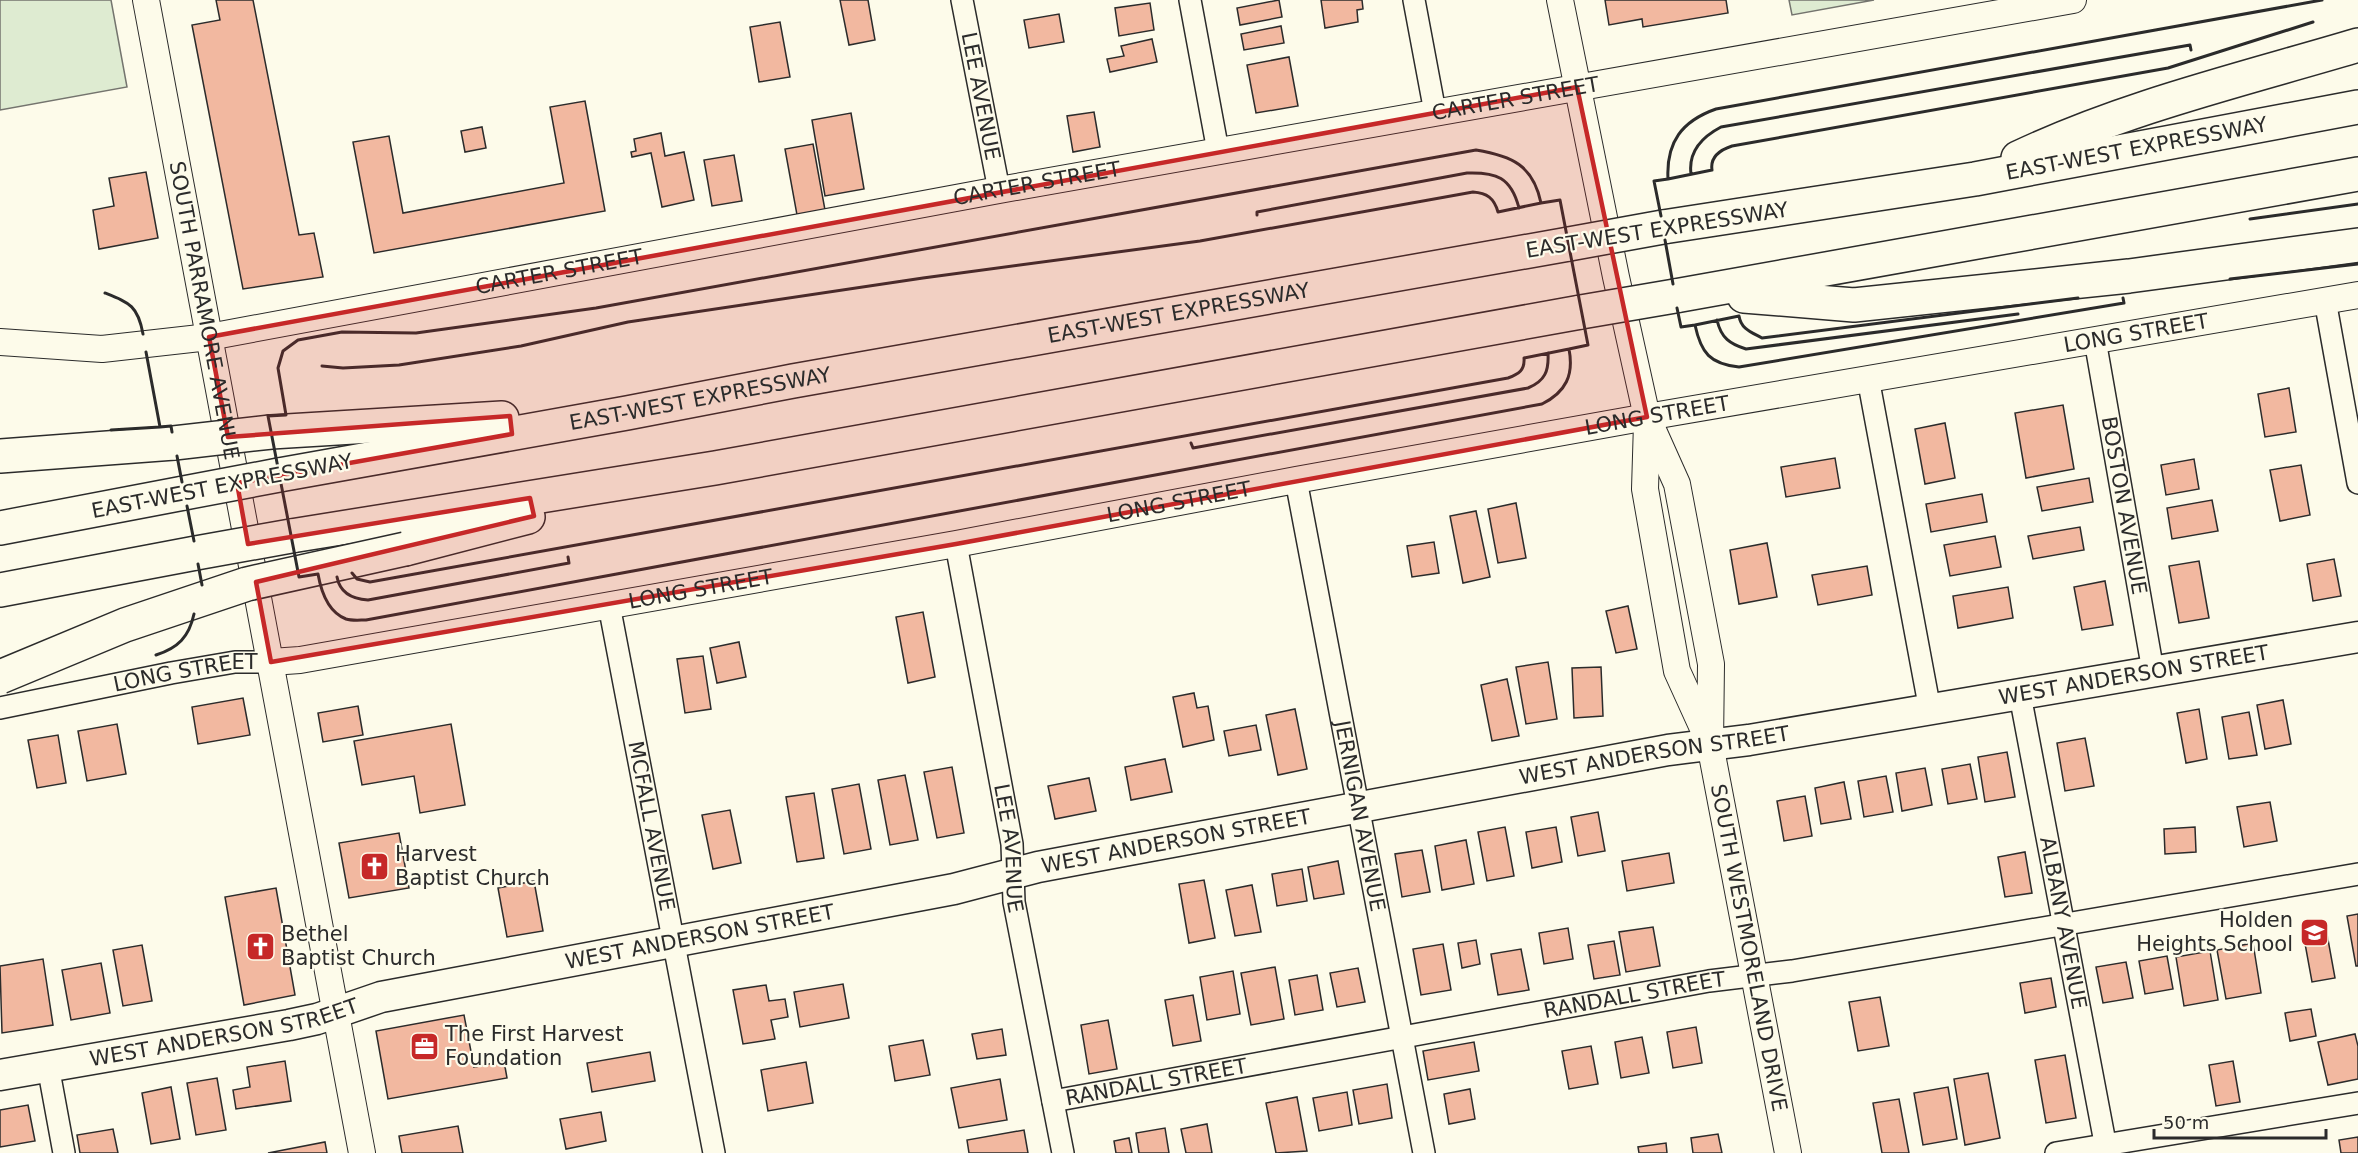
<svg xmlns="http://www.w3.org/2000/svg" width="2358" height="1153" viewBox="0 0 2358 1153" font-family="'DejaVu Sans',sans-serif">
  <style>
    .green { fill: #deebd1; stroke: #74746e; stroke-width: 1.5 }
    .building { fill: #f2b8a0; stroke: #2b2b2b; stroke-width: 1.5 }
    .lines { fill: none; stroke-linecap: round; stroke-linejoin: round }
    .minor-casing { stroke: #2b2b2b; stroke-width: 24 }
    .tertiary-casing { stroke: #2b2b2b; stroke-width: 28 }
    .secondary-casing { stroke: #2b2b2b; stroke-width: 33 }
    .motorway-casing { stroke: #2b2b2b; stroke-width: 36 }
    .minor { stroke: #fdfbea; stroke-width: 21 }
    .tertiary { stroke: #fdfbea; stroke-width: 26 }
    .secondary { stroke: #fdfbea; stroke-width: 30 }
    .motorway { stroke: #fdfbea; stroke-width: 33 }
    .motorway-bridge-casing { stroke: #2b2b2b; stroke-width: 36; stroke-linecap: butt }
    .motorway-bridge { stroke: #fdfbea; stroke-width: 33 }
    .wall { stroke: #2b2b2b; stroke-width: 3 }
    .marked { fill: #c62828; fill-opacity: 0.2; stroke: #c62828; stroke-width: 4.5; stroke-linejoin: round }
    .labels { text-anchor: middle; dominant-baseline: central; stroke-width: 4.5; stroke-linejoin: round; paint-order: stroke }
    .street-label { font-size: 21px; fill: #2b2b2b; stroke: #fdfbea }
    .poi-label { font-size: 21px; fill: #2b2b2b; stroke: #fdfbea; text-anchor: start }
  </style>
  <rect width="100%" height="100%" fill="#fdfbea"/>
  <path class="green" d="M 0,0 L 111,0 L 127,87 L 0,110 Z
    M 1789,0 L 1874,0 L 1792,15 Z"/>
  <path class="building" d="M 216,0 L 253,0 L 299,235 L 314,233 L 323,277 L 243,289 L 192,25 L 220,20 Z
    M 840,0 L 868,0 L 875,40 L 849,45 Z
    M 1279,0 L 1282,17 L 1240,25 L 1237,8 Z
    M 1321,0 L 1362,0 L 1363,9 L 1357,10 L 1358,22 L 1325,28 Z
    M 1605,0 L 1726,0 L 1728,13 L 1643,27 L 1642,19 L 1609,25 Z
    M 1150,3 L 1154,30 L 1119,36 L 1115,8 Z
    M 1059,14 L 1064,42 L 1029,48 L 1024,20 Z
    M 780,22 L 790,77 L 759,82 L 750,27 Z
    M 1281,26 L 1284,43 L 1244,50 L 1241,34 Z
    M 1152,39 L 1157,62 L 1110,72 L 1107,59 L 1124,56 L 1121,46 Z
    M 1289,57 L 1298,106 L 1256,113 L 1247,65 Z
    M 585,101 L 605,211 L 374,253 L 353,142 L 389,136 L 403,213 L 564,183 L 550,107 Z
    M 1094,112 L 1100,147 L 1073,152 L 1067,116 Z
    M 851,113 L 864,189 L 825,196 L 812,120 Z
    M 482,127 L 486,148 L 465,152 L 461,131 Z
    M 661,133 L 665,156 L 684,152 L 694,200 L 662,207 L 651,153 L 632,157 L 631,152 L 636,151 L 634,139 Z
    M 813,144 L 825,210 L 797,215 L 785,149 Z
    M 734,155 L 742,201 L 712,206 L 704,160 Z
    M 146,172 L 158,238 L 99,249 L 93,210 L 114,206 L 109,178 Z
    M 2289,388 L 2296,432 L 2265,437 L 2258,394 Z
    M 2063,405 L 2074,469 L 2026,478 L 2015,413 Z
    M 1945,423 L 1955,478 L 1925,484 L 1915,429 Z
    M 1835,458 L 1840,488 L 1786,497 L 1781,467 Z
    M 2194,459 L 2199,489 L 2166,495 L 2161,465 Z
    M 2301,465 L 2310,515 L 2280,521 L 2270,470 Z
    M 2089,478 L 2093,502 L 2042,511 L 2037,487 Z
    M 1982,494 L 1987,522 L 1931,532 L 1926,504 Z
    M 2212,500 L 2218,531 L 2172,539 L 2167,508 Z
    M 1516,503 L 1526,558 L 1498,563 L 1488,509 Z
    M 1476,511 L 1490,577 L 1463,583 L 1450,516 Z
    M 2080,527 L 2084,550 L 2033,559 L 2028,536 Z
    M 1995,536 L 2001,567 L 1950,576 L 1944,545 Z
    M 1434,542 L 1439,573 L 1412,577 L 1407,546 Z
    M 1767,543 L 1777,597 L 1739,604 L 1730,550 Z
    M 2334,559 L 2341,596 L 2313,601 L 2307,564 Z
    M 2199,561 L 2209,618 L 2179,623 L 2169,566 Z
    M 1867,566 L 1872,595 L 1818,605 L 1812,575 Z
    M 2105,581 L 2113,625 L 2082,630 L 2074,587 Z
    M 2008,587 L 2013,618 L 1958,628 L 1953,596 Z
    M 1628,606 L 1637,649 L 1616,653 L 1606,611 Z
    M 923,612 L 935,677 L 908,683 L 896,617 Z
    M 739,642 L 746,677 L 717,683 L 710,648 Z
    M 703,656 L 711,709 L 685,713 L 677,659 Z
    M 1548,662 L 1557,719 L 1526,724 L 1516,667 Z
    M 1601,667 L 1603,716 L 1574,718 L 1572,668 Z
    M 1507,679 L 1519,736 L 1492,741 L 1481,685 Z
    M 1194,693 L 1197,708 L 1208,706 L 1214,740 L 1183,747 L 1173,697 Z
    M 243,698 L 250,735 L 198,744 L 192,707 Z
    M 2283,700 L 2291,744 L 2265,749 L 2257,705 Z
    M 358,706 L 363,735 L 323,742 L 318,713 Z
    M 1295,709 L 1307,769 L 1278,775 L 1266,715 Z
    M 2199,709 L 2207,759 L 2186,763 L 2177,713 Z
    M 2249,712 L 2257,755 L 2229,759 L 2222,717 Z
    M 117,724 L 126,774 L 87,781 L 78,731 Z
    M 451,724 L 465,805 L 420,813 L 414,776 L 362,785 L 354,741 Z
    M 1256,725 L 1261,750 L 1229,756 L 1224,731 Z
    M 58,735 L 66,783 L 37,788 L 28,740 Z
    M 2085,738 L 2094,786 L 2065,791 L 2057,743 Z
    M 2007,752 L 2015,797 L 1985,802 L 1978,757 Z
    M 1165,759 L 1172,792 L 1131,800 L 1125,767 Z
    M 1970,764 L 1977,799 L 1948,804 L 1942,769 Z
    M 952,767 L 964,833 L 937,838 L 924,772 Z
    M 1925,768 L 1932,805 L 1902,811 L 1896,773 Z
    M 905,775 L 918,840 L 890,845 L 878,780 Z
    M 1886,776 L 1893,812 L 1864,817 L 1858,781 Z
    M 1089,778 L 1096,811 L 1055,819 L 1048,786 Z
    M 1844,782 L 1851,819 L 1821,824 L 1815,788 Z
    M 859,784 L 871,849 L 844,854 L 832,789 Z
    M 814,793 L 824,858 L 797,862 L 786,797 Z
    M 1805,796 L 1812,836 L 1784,841 L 1777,801 Z
    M 2270,802 L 2277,841 L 2244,847 L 2237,807 Z
    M 730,810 L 741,863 L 713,869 L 702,815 Z
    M 1598,812 L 1605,851 L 1578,856 L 1571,817 Z
    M 1505,827 L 1514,876 L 1487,881 L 1478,832 Z
    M 1556,827 L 1562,862 L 1532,868 L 1526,832 Z
    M 2195,827 L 2196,852 L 2165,854 L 2164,829 Z
    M 399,833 L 409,888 L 349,898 L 339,843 Z
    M 1466,840 L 1474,884 L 1442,890 L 1435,846 Z
    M 1422,850 L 1430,892 L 1402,897 L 1395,854 Z
    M 2025,852 L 2032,893 L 2005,897 L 1998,857 Z
    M 1669,853 L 1674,883 L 1627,891 L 1622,861 Z
    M 1338,861 L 1344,894 L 1314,899 L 1308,867 Z
    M 1302,869 L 1307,901 L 1277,906 L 1272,874 Z
    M 1204,880 L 1215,938 L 1189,943 L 1179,884 Z
    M 534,881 L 543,931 L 507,937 L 498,888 Z
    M 1252,885 L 1261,932 L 1235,936 L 1226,890 Z
    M 276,888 L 295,995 L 244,1005 L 225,897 Z
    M 2358,914 L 2358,966 L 2356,966 L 2347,916 Z
    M 1653,927 L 1660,966 L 1626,972 L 1619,932 Z
    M 1568,928 L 1573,959 L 1544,964 L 1539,933 Z
    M 2327,934 L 2335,978 L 2312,982 L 2304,938 Z
    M 1476,940 L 1480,964 L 1462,968 L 1458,943 Z
    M 1614,941 L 1620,975 L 1594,979 L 1588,945 Z
    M 2253,943 L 2261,993 L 2226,999 L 2217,950 Z
    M 1443,944 L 1451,990 L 1421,995 L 1413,949 Z
    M 142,945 L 152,1001 L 123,1006 L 113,950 Z
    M 1521,949 L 1529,990 L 1498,995 L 1491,954 Z
    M 2210,951 L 2218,1000 L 2184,1006 L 2176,957 Z
    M 2167,956 L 2173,989 L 2145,994 L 2139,961 Z
    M 43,959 L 53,1025 L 2,1033 L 0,966 Z
    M 2126,962 L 2133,998 L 2103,1003 L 2096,967 Z
    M 101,963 L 110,1013 L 71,1020 L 62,970 Z
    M 1275,967 L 1284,1019 L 1251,1025 L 1241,973 Z
    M 1358,968 L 1365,1002 L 1337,1007 L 1330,973 Z
    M 1233,971 L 1240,1014 L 1207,1020 L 1200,977 Z
    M 1317,975 L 1323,1010 L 1295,1015 L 1289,980 Z
    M 2051,978 L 2056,1007 L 2025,1013 L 2020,983 Z
    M 843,984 L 849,1018 L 800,1027 L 794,992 Z
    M 766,985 L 769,1001 L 785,999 L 788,1017 L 771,1020 L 775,1039 L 743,1044 L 733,990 Z
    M 1193,995 L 1201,1041 L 1173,1046 L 1165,1000 Z
    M 1880,997 L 1889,1046 L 1858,1051 L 1849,1002 Z
    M 2311,1009 L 2316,1036 L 2290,1041 L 2285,1013 Z
    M 464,1015 L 474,1067 L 504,1061 L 507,1078 L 388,1099 L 376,1031 Z
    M 1108,1020 L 1117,1069 L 1089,1074 L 1081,1025 Z
    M 1696,1027 L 1702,1063 L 1673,1068 L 1667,1032 Z
    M 1002,1029 L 1006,1055 L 977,1059 L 972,1034 Z
    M 2355,1034 L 2358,1046 L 2358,1079 L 2328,1085 L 2318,1042 Z
    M 1642,1037 L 1649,1073 L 1621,1078 L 1615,1042 Z
    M 923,1040 L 930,1075 L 895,1081 L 889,1046 Z
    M 1474,1042 L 1479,1071 L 1428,1080 L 1423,1051 Z
    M 1591,1046 L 1598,1084 L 1569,1089 L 1562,1051 Z
    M 650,1052 L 655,1081 L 592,1092 L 587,1063 Z
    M 2065,1055 L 2076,1118 L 2046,1123 L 2035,1060 Z
    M 285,1061 L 291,1101 L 236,1109 L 233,1090 L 250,1087 L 247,1067 Z
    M 2233,1061 L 2240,1102 L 2216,1106 L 2209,1065 Z
    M 806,1062 L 813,1103 L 768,1111 L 761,1070 Z
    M 1988,1073 L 2000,1138 L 1965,1145 L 1954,1079 Z
    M 217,1078 L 226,1130 L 196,1135 L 187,1083 Z
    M 1000,1079 L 1007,1120 L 959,1128 L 951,1088 Z
    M 1387,1084 L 1392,1118 L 1359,1124 L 1353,1090 Z
    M 171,1087 L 180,1139 L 151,1144 L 142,1093 Z
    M 1948,1087 L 1957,1139 L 1923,1145 L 1914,1093 Z
    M 1470,1089 L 1475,1119 L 1449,1124 L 1444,1094 Z
    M 1347,1092 L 1352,1125 L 1319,1131 L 1313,1098 Z
    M 1297,1097 L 1307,1151 L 1276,1153 L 1266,1103 Z
    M 1899,1099 L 1909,1153 L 1882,1153 L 1873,1103 Z
    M 28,1105 L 35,1141 L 0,1147 L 0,1110 Z
    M 601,1112 L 606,1141 L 566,1149 L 560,1119 Z
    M 1207,1124 L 1212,1153 L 1186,1153 L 1181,1129 Z
    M 458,1126 L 463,1153 L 402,1153 L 399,1136 Z
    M 1165,1128 L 1169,1153 L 1139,1153 L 1136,1133 Z
    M 113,1129 L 118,1153 L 80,1153 L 77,1135 Z
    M 1024,1130 L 1028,1153 L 969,1153 L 967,1140 Z
    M 1718,1134 L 1722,1153 L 1693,1153 L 1691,1138 Z
    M 2358,1137 L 2358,1153 L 2341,1153 L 2339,1140 Z
    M 1129,1138 L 1132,1153 L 1116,1153 L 1114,1141 Z
    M 325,1142 L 327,1153 L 268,1153 Z
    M 1666,1143 L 1667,1153 L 1639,1153 L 1638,1147 Z"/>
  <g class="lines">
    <defs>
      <g id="minor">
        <path id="s1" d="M 962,0 L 999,190"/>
        <path d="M 1190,0 L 1218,151"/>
        <path d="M 1414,0 L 1435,112"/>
        <path d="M 2325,300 L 2358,483"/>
        <path id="s2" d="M 2095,340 L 2153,671"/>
        <path d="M 1868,378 L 1930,710"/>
        <path id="s3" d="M 1296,480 L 1424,1153"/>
        <path id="s4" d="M 956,544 L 1012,844 L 1014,902 L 1063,1153"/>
        <path id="s5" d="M 609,605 L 714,1153"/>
        <path id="s6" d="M 2020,695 L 2107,1153"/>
        <path id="s7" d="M 0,708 L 171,673 L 235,662 L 271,662"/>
        <path d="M 48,1066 L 64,1153"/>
        <path id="s8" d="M 1053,1101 L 1709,981 L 1792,971 L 2358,874"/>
        <path d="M 2056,1153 L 2358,1103"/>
      </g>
      <g id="tertiary">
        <path id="s9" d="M 146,0 L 362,1153"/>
        <path id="s10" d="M 1560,0 L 1616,277 L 1647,417 L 1677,484 L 1711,664 L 1710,744 L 1788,1153"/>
        <path id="s11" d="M 0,342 L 102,349 L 209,337 L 999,190 L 2073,0"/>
        <path d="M 1647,423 L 1645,489 L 1677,671 L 1707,737"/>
        <path id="s12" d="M 271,662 L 300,660 L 956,544 L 1296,480 L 1647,417 L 2358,295"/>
      </g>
      <g id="secondary">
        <path id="s13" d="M 0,1075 L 289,1025 L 317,1019 L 381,997 L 954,889 L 1038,867 L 1118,852 L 1668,750 L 1749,740 L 2358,637"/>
      </g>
      <g id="motorway">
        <path d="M 2018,158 C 2125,107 2244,79 2358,45"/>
        <path id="s14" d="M 1663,227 L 1975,179 L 2358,107"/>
        <path d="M 1675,296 L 2358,174"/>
        <path d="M 1744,296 L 1854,305 L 2129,276 L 2358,245"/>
        <path d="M 271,432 L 502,418"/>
        <path d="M 0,456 L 174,443"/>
        <path id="s15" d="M 279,475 L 627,413 L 793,381 L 1569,244"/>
        <path d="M 0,528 L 184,493"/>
        <path d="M 291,536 L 715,468 L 1581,312"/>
        <path d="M 405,549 L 528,517"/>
        <path d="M 0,590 L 196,553"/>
      </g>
    </defs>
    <use href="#minor" class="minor-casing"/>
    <use href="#tertiary" class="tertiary-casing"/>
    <use href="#secondary" class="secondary-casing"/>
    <use href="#motorway" class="motorway-casing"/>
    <use href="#minor" class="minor"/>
    <use href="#tertiary" class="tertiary"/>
    <use href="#secondary" class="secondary"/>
    <use href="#motorway" class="motorway"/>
    <defs>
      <path id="motorway-bridge" d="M 1569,244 L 1663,227
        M 1581,312 L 1675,296
        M 174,443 L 271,432
        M 184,493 L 279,475
        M 196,553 L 291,536
        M 0,677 L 125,625 L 247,584 L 405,549"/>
    </defs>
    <use href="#motorway-bridge" class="motorway-bridge-casing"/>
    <use href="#motorway-bridge" class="motorway-bridge"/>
    <path class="wall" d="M 1476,150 C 1512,156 1533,165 1541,203 L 1560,200 L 1588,345 L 1569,349 C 1574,375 1566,392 1542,404 L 366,620 C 360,620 352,621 346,619 C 328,612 321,591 318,574 L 299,577 L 268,416 L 286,415 L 278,368 L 283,351 L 298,340 L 342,332 L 416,333 L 596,308 Z
      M 1691,174 C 1688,151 1702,137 1721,127 L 2190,45 L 2191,50
      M 1668,179 L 1712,170 C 1710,157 1720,150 1732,146 L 2168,68 L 2313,22
      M 1257,215 L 1257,212 L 1467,173 C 1496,172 1511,177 1519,208
      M 1661,216 L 1654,181 L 1668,179 C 1666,142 1682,121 1716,109 L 2322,0
      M 2250,219 L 2358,204
      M 1665,240 L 1673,284
      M 2230,279 L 2358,264
      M 105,293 C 130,303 138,306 143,334
      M 1677,308 L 1681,327 L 1695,325 C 1701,353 1710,364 1739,367 L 2124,303 L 2123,298
      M 1717,320 C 1721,338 1730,344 1746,349 L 2018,314
      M 1695,325 L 1739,316 C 1741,329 1751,332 1762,338 L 2078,298
      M 146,352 L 160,427 L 171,426 L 172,432
      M 322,366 L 343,368 L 399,365 L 521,346 L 628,322 L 923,278 L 1200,241 L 1473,192 C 1487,193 1494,198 1498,212 L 1541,203
      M 111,430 L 160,427
      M 1191,443 L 1193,448 L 1528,388 C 1545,381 1549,371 1548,353
      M 177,456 L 182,482
      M 187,506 L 194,541
      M 198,564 L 202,585
      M 352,573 L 357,579 L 370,582 L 1508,378 C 1519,374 1525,370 1524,358 L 1569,349
      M 337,577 C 340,593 352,599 368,600 L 569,563 L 568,557
      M 156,655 C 178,648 189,637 194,614"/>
  </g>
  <path class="marked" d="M 1577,87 L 1647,417 L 956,544 L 271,662 L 256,582 L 534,516 L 530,498 L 248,544 L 237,483 L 512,434 L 510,416 L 228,437 L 209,337 Z"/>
  <defs>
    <symbol id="church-square" viewBox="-11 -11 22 22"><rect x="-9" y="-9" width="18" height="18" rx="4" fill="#c62828" stroke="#fdfbea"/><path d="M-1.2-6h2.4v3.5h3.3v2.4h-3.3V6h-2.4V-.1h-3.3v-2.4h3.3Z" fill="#fff"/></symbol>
    <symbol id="school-square" viewBox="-11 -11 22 22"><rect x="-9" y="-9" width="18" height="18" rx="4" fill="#c62828" stroke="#fdfbea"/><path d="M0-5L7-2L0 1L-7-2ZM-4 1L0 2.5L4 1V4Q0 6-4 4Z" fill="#fff"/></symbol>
    <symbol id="office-square" viewBox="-11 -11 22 22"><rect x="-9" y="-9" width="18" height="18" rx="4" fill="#c62828" stroke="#fdfbea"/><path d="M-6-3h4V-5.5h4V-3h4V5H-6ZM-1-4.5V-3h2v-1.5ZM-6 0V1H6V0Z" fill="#fff"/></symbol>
  </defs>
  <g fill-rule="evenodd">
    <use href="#church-square" x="358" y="850" width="33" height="33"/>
    <use href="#school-square" x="2298" y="916" width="33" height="33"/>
    <use href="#church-square" x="244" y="930" width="33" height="33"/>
    <use href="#office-square" x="408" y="1030" width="33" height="33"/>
  </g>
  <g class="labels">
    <g class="street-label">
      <text stroke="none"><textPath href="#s1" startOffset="98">LEE AVENUE</textPath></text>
      <text stroke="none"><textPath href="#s11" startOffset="1538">CARTER STREET</textPath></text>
      <text stroke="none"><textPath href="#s14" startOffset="480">EAST-WEST EXPRESSWAY</textPath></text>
      <text stroke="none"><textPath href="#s11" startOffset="1052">CARTER STREET</textPath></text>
      <text transform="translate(1657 230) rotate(-9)">EAST-WEST EXPRESSWAY</text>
      <text stroke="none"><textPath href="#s11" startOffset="566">CARTER STREET</textPath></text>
      <text stroke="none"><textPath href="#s9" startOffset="316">SOUTH PARRAMORE AVENUE</textPath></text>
      <text stroke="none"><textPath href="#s15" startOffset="914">EAST-WEST EXPRESSWAY</textPath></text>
      <text stroke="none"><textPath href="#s12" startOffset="1894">LONG STREET</textPath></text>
      <text stroke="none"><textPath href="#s15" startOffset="428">EAST-WEST EXPRESSWAY</textPath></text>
      <text stroke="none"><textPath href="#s12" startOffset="1408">LONG STREET</textPath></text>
      <text transform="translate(222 486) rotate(-11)">EAST-WEST EXPRESSWAY</text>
      <text stroke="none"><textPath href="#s12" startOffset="922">LONG STREET</textPath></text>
      <text stroke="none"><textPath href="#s2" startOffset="168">BOSTON AVENUE</textPath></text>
      <text stroke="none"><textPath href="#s12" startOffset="436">LONG STREET</textPath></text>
      <text stroke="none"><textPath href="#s7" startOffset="189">LONG STREET</textPath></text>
      <text stroke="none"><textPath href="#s13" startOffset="2172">WEST ANDERSON STREET</textPath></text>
      <text stroke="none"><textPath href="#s13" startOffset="1686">WEST ANDERSON STREET</textPath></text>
      <text stroke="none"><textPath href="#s3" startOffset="342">JERNIGAN AVENUE</textPath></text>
      <text stroke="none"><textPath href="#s5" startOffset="225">MCFALL AVENUE</textPath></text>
      <text stroke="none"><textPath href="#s13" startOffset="1200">WEST ANDERSON STREET</textPath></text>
      <text stroke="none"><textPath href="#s4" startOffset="309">LEE AVENUE</textPath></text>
      <text stroke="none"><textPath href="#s6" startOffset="232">ALBANY AVENUE</textPath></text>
      <text stroke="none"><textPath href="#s13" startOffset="714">WEST ANDERSON STREET</textPath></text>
      <text stroke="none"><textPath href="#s10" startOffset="970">SOUTH WESTMORELAND DRIVE</textPath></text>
      <text stroke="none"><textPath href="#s8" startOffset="591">RANDALL STREET</textPath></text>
      <text stroke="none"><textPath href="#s13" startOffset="228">WEST ANDERSON STREET</textPath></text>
      <text stroke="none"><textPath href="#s8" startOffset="105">RANDALL STREET</textPath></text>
    </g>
    <g class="poi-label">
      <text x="395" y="854">Harvest<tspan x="395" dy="24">Baptist Church</tspan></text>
      <text x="2293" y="920" text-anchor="end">Holden<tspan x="2293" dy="24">Heights School</tspan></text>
      <text x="281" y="934">Bethel<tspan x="281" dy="24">Baptist Church</tspan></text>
      <text x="445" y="1034">The First Harvest<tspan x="445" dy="24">Foundation</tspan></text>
    </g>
  </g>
  <path d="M2154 1129v9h172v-9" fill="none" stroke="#2b2b2b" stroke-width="3"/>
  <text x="2163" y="1129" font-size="18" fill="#2b2b2b" stroke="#fdfbea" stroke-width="4.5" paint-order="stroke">50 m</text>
</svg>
